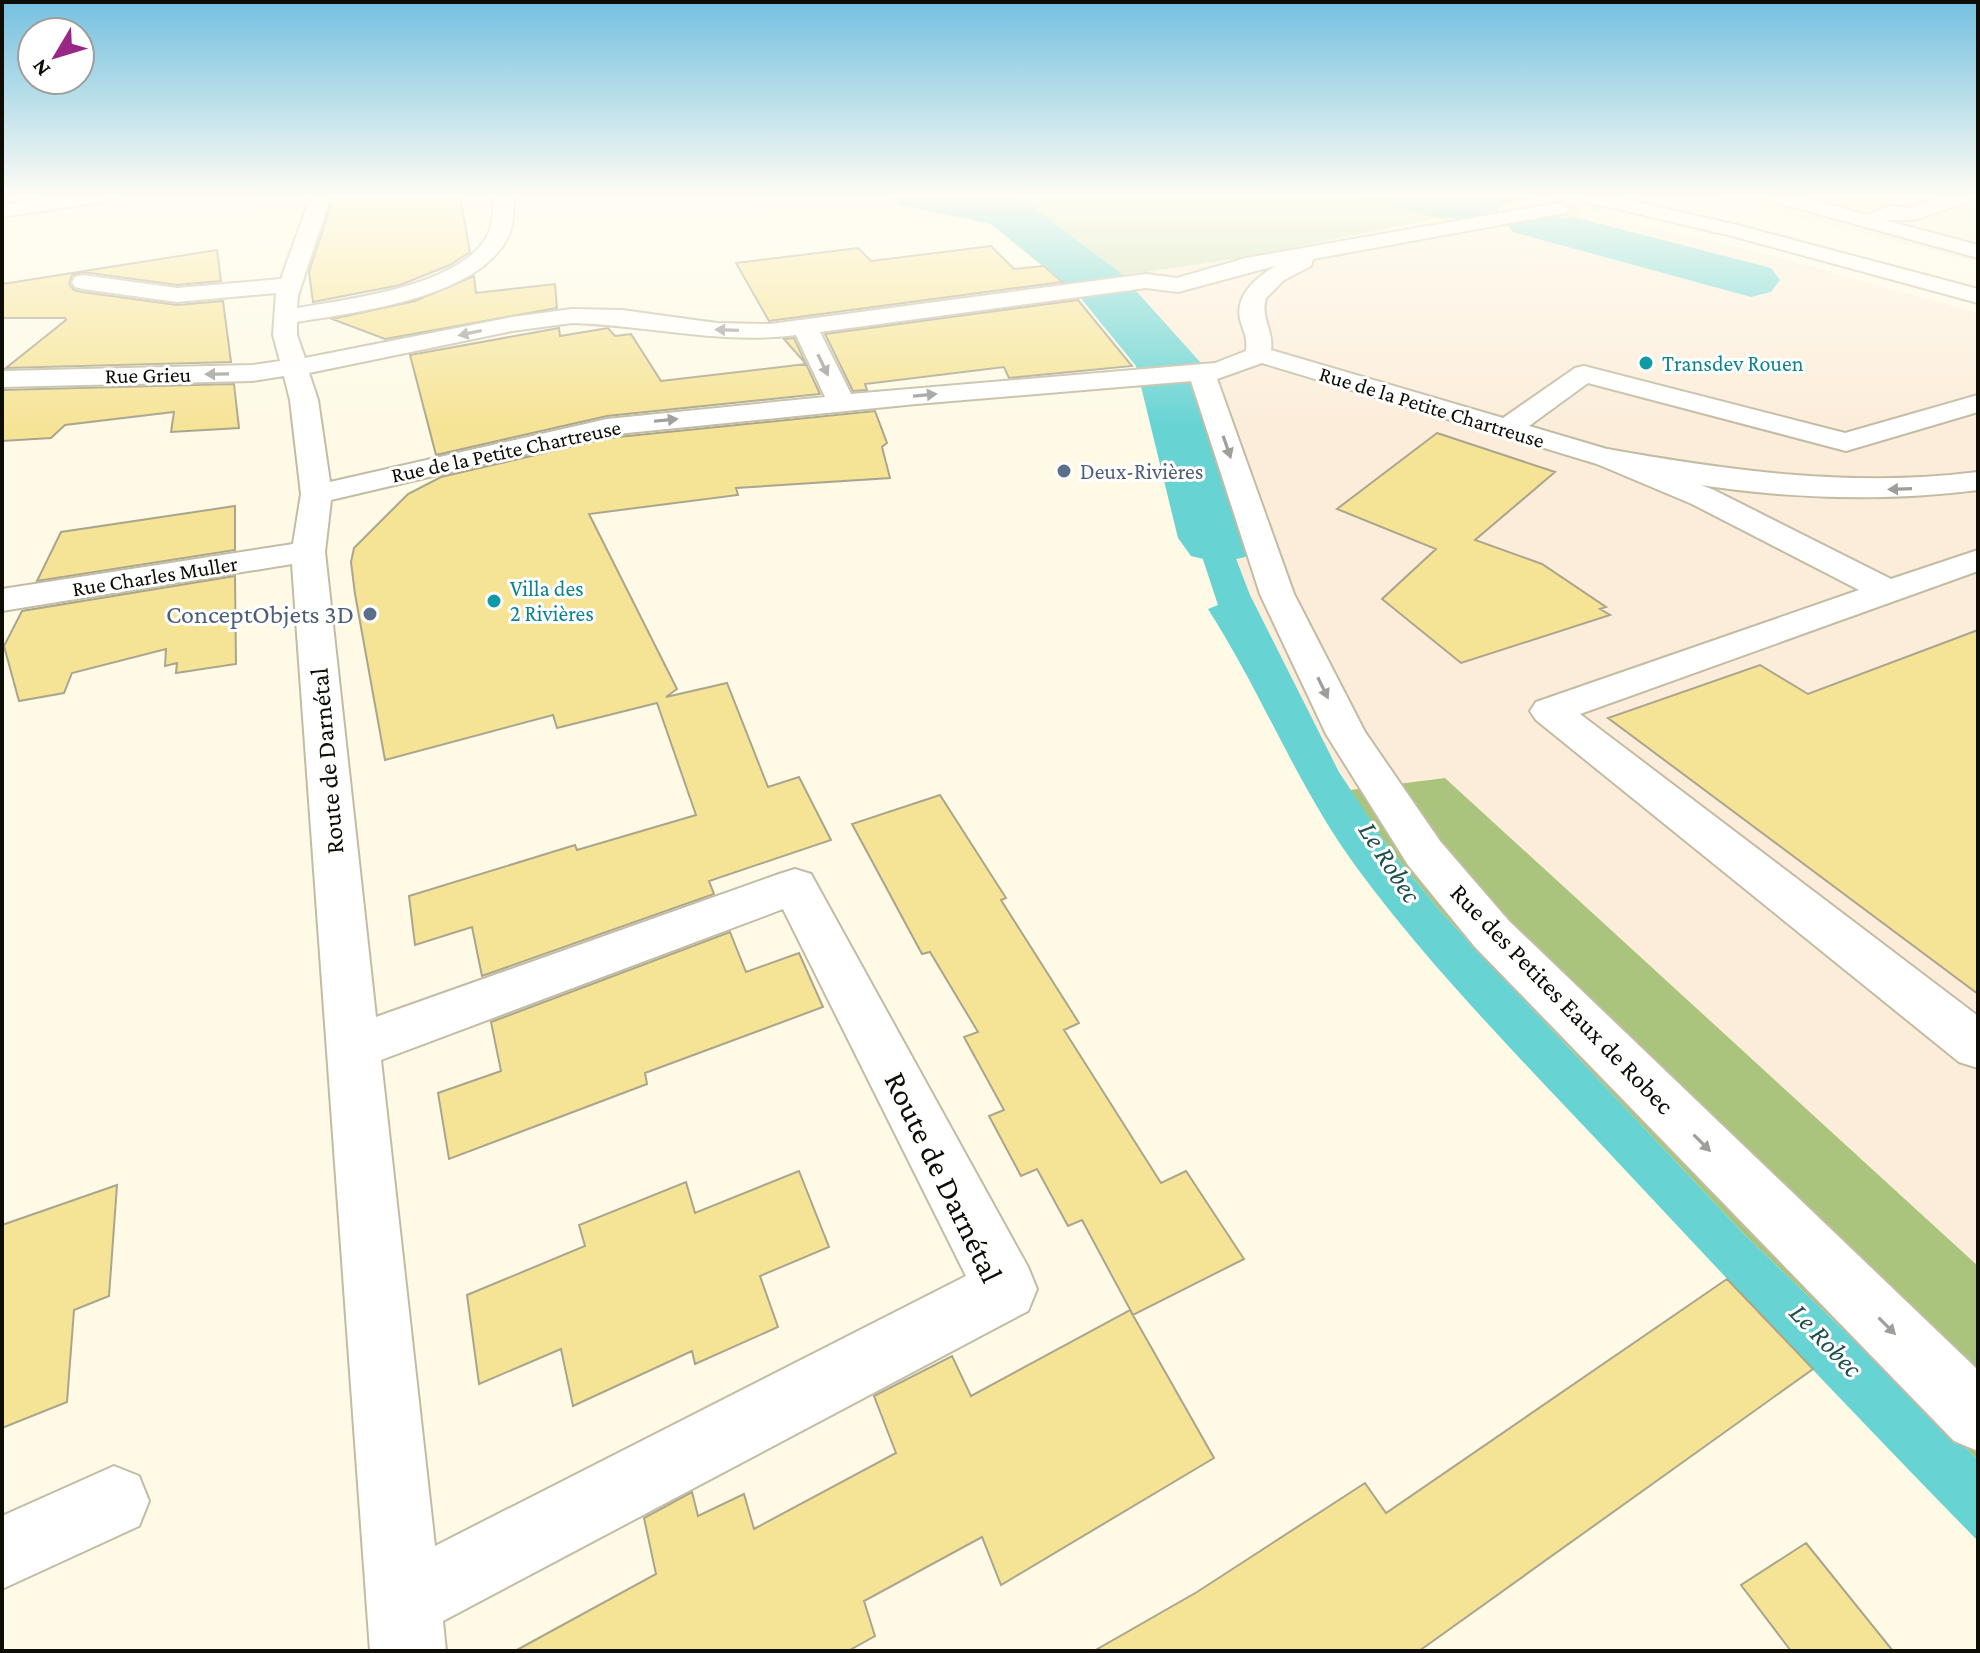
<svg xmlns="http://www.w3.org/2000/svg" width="1980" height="1653" viewBox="0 0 1980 1653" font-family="'Crimson Pro',serif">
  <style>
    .built { fill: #f8f0d0 }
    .industrial { fill: #fcedda }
    .green { fill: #ccdeb2 }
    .forest { fill: #aac47d }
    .water { fill: #67d3d3 }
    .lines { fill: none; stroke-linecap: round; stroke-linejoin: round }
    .river { fill: #67d3d3; fill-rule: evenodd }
    .building { fill: #f6e496; stroke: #aaa58d; stroke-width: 2 }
    .minor-tunnel { stroke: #dad6c4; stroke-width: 21; stroke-dasharray: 21 11; stroke-linecap: butt }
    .minor-casing { stroke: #c2bca4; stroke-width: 4 }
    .highway-casing { stroke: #c2bca4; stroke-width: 4 }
    .minor { fill: #fff; fill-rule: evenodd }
    .highway { fill: #fff; fill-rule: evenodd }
    .oneway { fill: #9f9e9b }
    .culture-dot { fill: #0f9aa8; stroke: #fff; stroke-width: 3 }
    .service-dot { fill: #5c6f8a; stroke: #fff; stroke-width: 3 }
    .labels { text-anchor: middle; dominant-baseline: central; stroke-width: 6; stroke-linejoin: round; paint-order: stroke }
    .far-culture-label { font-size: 22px; fill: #0d838f; stroke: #fff; text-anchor: start }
    .far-street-label { font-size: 22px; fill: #0e0d05; stroke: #fff }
    .far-service-label { font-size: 22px; fill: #4e5e75; stroke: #fff; text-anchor: start }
    .service-label { font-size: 26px; fill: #4e5e75; stroke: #fff; text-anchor: end }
    .street-label { font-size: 26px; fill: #0e0d05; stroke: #fff }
    .water-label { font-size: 28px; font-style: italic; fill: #1f4f4f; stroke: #fff }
    .near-street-label { font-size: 32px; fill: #0e0d05; stroke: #fff }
  </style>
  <rect width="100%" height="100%" fill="#fefae6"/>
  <path class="built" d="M 1697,195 L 1978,195 L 1978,262 L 1763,209 Z"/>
  <path class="industrial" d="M 1530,199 L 1758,252 L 1978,313 L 1978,1266 L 1445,778 L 1350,790 L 1321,738 L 1250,595 L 1235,556 L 1190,387 L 1117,276 L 1242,258 Z"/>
  <path class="green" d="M 966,195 L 1510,195 L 1530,199 L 1242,258 L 1117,276 L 1069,244 L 1024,208 Z"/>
  <path class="forest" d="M 1349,195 L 1510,195 L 1530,199 L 1442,219 Z
    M 1445,778 L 1978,1266 L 1978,1460 L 1744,1234 L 1441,912 L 1389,848 L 1350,790 Z"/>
  <path class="water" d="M 1190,387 L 1235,556 L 1250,595 L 1339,772 L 1389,848 L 1441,912 L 1744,1234 L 1978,1460 L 1978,1541 C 1854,1415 1733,1285 1612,1156 C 1525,1063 1433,971 1357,868 C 1298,788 1262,693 1208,609 L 1218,605 L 1186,508 L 1162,390 Z"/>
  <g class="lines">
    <path class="river" d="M 892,195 L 997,195 L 1025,201 L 1119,272 L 1201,363 L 1262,538 L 1249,556 L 1220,563 L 1191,556 L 1178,538 L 1136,366 L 1079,296 L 991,224 L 899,205 Z
      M 1381,195 L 1482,195 L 1492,197 L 1499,208 L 1492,219 L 1474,223 L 1388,205 Z
      M 1531,206 L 1771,268 L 1780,280 L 1771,292 L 1751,297 L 1513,232 L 1505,221 L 1513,210 Z"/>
  </g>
  <path class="building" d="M 347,195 L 460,195 L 470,252 L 450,265 L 400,285 L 313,302 L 309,272 L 334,196 Z
    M 991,246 L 1014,269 L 1044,266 L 1062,282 L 769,321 L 736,263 L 858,248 L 871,261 Z
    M 217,250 L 221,281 L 177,285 L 83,272 L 72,275 L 69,284 L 74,290 L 82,292 L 177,305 L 223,301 L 231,362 L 6,368 L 66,320 L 65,318 L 2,318 L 2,284 Z
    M 474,276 L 476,293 L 555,284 L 557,308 L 385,339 L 332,319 L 415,301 Z
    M 1078,300 L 1132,366 L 1009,378 L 1004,367 L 865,384 L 867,390 L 853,391 L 825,334 Z
    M 559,328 L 560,336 L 608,328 L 615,336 L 631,334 L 661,381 L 806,364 L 784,339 L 794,338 L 820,394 L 607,416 L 436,455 L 410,355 Z
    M 234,384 L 239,428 L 171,432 L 174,412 L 65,425 L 51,438 L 2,441 L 2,390 Z
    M 875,411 L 887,443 L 882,447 L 890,478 L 736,488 L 738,495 L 589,514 L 677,689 L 666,697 L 727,683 L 768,787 L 799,777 L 831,840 L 709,881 L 714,894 L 482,976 L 472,927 L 415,945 L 409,896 L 575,845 L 577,850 L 696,815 L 657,703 L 557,728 L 553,715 L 385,760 L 355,594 L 351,562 L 354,548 L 408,494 L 441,477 L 608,438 Z
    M 1437,433 L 1555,472 L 1475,540 L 1542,564 L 1606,607 L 1600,609 L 1610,615 L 1461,663 L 1382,599 L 1436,549 L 1337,509 Z
    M 235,506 L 235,550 L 37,581 L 61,532 Z
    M 235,576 L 236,664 L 176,673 L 177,663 L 165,666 L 166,649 L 72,673 L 64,693 L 19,701 L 4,646 L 22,611 Z
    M 1978,630 L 1978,994 L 1608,718 L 1760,665 L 1808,694 Z
    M 940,795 L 1006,898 L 1001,900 L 1079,1023 L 1064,1030 L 1161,1183 L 1186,1171 L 1244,1259 L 1133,1315 L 1082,1220 L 1068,1226 L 1037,1169 L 1021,1176 L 989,1116 L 1004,1110 L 964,1037 L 978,1032 L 930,952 L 922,954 L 852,824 Z
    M 730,932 L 746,972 L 799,953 L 823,1007 L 645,1073 L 647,1084 L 449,1159 L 438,1093 L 501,1071 L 491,1022 Z
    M 799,1171 L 829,1247 L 760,1276 L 778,1327 L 695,1364 L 692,1351 L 573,1406 L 561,1349 L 479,1384 L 467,1295 L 585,1246 L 579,1225 L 686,1182 L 695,1213 Z
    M 117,1185 L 109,1296 L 74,1310 L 67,1402 L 2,1428 L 2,1225 Z
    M 1727,1279 L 1813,1369 L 1419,1651 L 1094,1651 L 1197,1592 L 1365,1483 L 1386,1513 Z
    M 1130,1310 L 1214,1458 L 1001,1585 L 982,1537 L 864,1601 L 875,1636 L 848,1651 L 515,1651 L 656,1574 L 644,1518 L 692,1492 L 698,1516 L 744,1494 L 754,1529 L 896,1453 L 874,1396 L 952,1356 L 971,1396 Z
    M 1806,1543 L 1893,1651 L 1791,1651 L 1741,1585 Z"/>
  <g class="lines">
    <path class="minor-tunnel" d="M 1558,209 L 1613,195"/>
    <defs>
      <path id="minor" d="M 69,195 L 118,195 L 108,201 L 2,217 L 2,205 Z
        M 311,195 L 331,195 L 298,296 L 297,308 C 349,299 458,286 486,238 C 494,226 493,209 494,195 L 514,195 C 513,209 514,225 508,237 C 478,298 357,312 297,322 L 297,335 L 305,358 L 512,317 L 572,309 L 622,310 L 717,323 L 770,324 L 1146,274 L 1177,278 L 1246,258 L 1558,203 L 1568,209 L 1565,213 L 1313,259 L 1311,266 L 1284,280 L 1266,298 C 1260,318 1274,331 1271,350 L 1503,418 L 1575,368 L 1584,366 L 1845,433 L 1978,395 L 1978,412 L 1846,451 L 1588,383 L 1529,426 L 1617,452 L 1714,490 L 1891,579 L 1978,550 L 1978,571 L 1580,714 L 1978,1016 L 1978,1068 L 1959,1062 L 1536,720 L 1530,711 L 1536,702 L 1859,590 L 1692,504 L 1597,464 L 1262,363 L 1217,379 L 1294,594 L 1365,732 L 1440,841 L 1509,921 L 1978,1370 L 1978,1451 L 1954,1441 L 1475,947 L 1408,865 L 1326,734 L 1260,594 L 1191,381 L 916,404 L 607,435 L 331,500 L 325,552 L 376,1017 L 779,874 L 795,869 L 811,874 L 1028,1267 L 1037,1289 L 1028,1311 L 443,1621 L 446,1651 L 370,1651 L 292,564 L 2,611 L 2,589 L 293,544 L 301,494 L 290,400 L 284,376 L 252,381 L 2,387 L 2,371 L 252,365 L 280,361 L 273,335 L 276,293 L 177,302 L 83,289 L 75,287 L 72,282 L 75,277 L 83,275 L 177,288 L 281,279 ZM 1275,266 C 1257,277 1235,295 1240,319 C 1243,331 1248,337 1246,351 L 1215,363 L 851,394 L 820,332 L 1146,288 L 1178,292 ZM 572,323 C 647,325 721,345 796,335 L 825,397 L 607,419 L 330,482 L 318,400 L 309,373 L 512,331 ZM 783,909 L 966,1276 L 435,1546 L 381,1060 Z
        M 1761,195 L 1793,195 L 1867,215 L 1890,206 L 1912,208 L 1949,195 L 1978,195 L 1975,199 L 1914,220 L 1884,220 L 1978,245 L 1978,258 L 1764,199 Z
        M 114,1466 L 139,1476 L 149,1501 L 139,1526 L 2,1589 L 2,1516 Z"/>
      <path id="highway" d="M 1572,195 L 1607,195 L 1737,225 L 1978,289 L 1978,303 L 1732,236 L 1575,199 Z
        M 1607,449 C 1731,471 1852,488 1978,472 L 1978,490 C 1852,506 1720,495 1597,464 L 1592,458 L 1597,452 Z"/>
    </defs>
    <use href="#minor" class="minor-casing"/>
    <use href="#highway" class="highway-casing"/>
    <use href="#minor" class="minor"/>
    <use href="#highway" class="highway"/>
  </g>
  <defs><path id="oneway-solid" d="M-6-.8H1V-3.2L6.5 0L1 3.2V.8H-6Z" transform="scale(2)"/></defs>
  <g class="oneway">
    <use href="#oneway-solid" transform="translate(727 330) rotate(-178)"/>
    <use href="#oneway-solid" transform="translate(470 333) rotate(168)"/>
    <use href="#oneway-solid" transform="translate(823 365) rotate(64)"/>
    <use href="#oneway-solid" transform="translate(217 374) rotate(179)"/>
    <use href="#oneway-solid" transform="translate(925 395) rotate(-5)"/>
    <use href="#oneway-solid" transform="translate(666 420) rotate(-6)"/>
    <use href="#oneway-solid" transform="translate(1227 447) rotate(71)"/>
    <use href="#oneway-solid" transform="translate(1900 489) rotate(178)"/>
    <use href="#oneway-solid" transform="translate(1323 688) rotate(64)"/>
    <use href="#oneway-solid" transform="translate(1702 1143) rotate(45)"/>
    <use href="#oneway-solid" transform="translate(1887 1326) rotate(45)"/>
  </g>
  <linearGradient id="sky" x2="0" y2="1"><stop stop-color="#74c0e0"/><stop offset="0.46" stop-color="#fffdf4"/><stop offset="1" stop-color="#fffdf4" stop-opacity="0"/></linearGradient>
  <rect width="1980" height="426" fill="url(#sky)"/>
  <g class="culture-dot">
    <circle cx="1646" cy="363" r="8"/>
    <circle cx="494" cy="601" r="8"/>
  </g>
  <g class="service-dot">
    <circle cx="1064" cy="471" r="8"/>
    <circle cx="370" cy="614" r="8"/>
  </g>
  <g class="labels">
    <g class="far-culture-label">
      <text x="1662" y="363">Transdev Rouen</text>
      <text x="510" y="588">Villa des<tspan x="510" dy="25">2 Rivières</tspan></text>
    </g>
    <g class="far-street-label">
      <text transform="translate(148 375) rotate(-1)">Rue Grieu</text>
      <text transform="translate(1432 407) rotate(17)">Rue de la Petite Chartreuse</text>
      <text transform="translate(506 451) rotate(-12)">Rue de la Petite Chartreuse</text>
      <text transform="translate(155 576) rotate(-9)">Rue Charles Muller</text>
    </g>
    <g class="far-service-label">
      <text x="1080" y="471">Deux-Rivières</text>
    </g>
    <g class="service-label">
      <text x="354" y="614">ConceptObjets 3D</text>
    </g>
    <g class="street-label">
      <text transform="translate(327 761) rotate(-95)">Route de Darnétal</text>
      <text transform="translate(1562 999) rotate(46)">Rue des Petites Eaux de Robec</text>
    </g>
    <g class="water-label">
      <text transform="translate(1390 862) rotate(57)">Le Robec</text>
      <text transform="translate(1826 1340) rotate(46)">Le Robec</text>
    </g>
    <g class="near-street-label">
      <text transform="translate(944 1177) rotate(64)">Route de Darnétal</text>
    </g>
  </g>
  <rect width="1980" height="1653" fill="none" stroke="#0e0d05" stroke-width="8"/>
  <g transform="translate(56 56) rotate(232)"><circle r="38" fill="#ffffff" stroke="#9f9e9b" stroke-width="2"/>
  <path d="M0-6L14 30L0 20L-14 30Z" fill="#992785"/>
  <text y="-12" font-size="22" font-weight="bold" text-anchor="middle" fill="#0e0d05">N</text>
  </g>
</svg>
